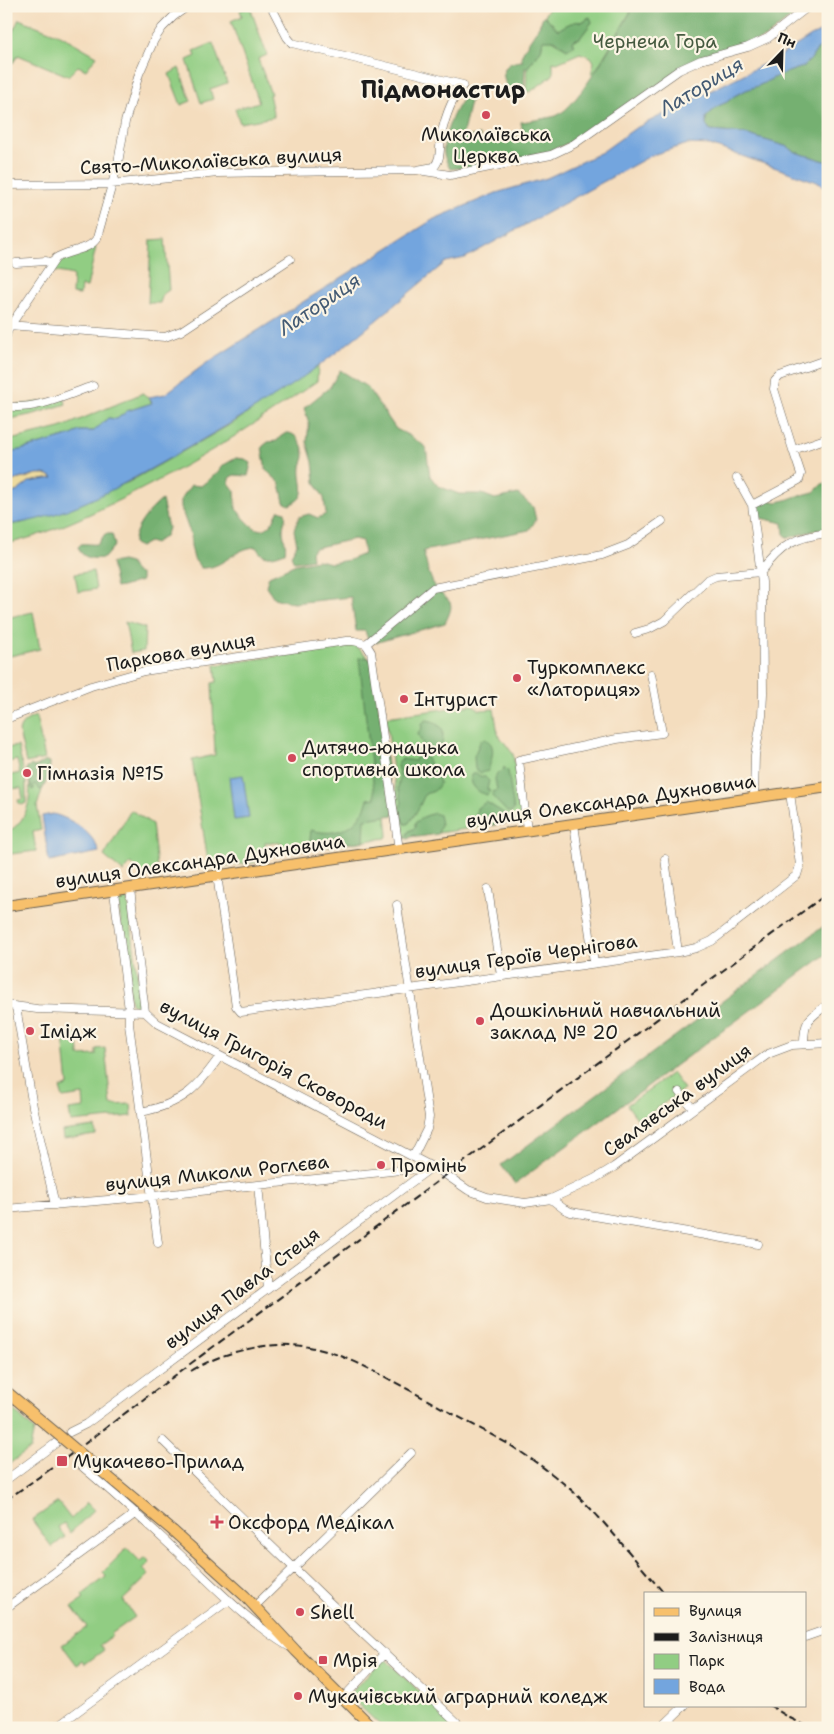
<svg xmlns="http://www.w3.org/2000/svg" width="834" height="1734" viewBox="0 0 834 1734" font-family="'Shantell Sans',sans-serif">
  <style>
    .green { fill: #91cd83; stroke: #567450 }
    .forest { fill: #74b071; stroke: #486646 }
    .sand { fill: #eeda9e; stroke: #857b5d }
    .water { fill: #73a5de; stroke: #48607d }
    .lines { fill: none; stroke-linecap: round; stroke-linejoin: round }
    .minor-casing { stroke: #686055; stroke-width: 9 }
    .major-casing { stroke: #686055; stroke-width: 12 }
    .minor { stroke: #fff; stroke-width: 8 }
    .major { stroke: #f7c06c; stroke-width: 10 }
    .rail { stroke: #1c1c1c; stroke-width: 2; stroke-dasharray: 8 4; stroke-linecap: butt }
    .major-bridge-casing { stroke: #686055; stroke-width: 12; stroke-linecap: butt }
    .major-bridge { stroke: #f7c06c; stroke-width: 10 }
    .poi-dot { fill: #d1495b; stroke: #fcf5e5; stroke-width: 2 }
    .labels { text-anchor: middle; dominant-baseline: central; stroke-width: 4.5; stroke-linejoin: round; paint-order: stroke }
    .park-label { font-size: 19px; fill: #455a40; stroke: #fcf5e5 }
    .poi-label { font-size: 19px; fill: #1c1c1c; stroke: #fcf5e5; text-anchor: start }
    .street-label { font-size: 19px; fill: #1c1c1c; stroke: #fcf5e5 }
    .water-label { font-size: 20px; font-style: italic; fill: #435a73; stroke: #fcf5e5 }
    .district-label { font-size: 24px; font-weight: bold; fill: #1c1c1c; stroke: #fcf5e5 }
  </style>
  <rect width="100%" height="100%" fill="#fcf5e5"/>
  <filter id="ink" filterUnits="userSpaceOnUse"><feTurbulence type="fractalNoise" baseFrequency=".02" numOctaves="2"/><feDisplacementMap in="SourceGraphic" scale="10" xChannelSelector="R" yChannelSelector="G"/><feConvolveMatrix kernelMatrix="1 2 1 2 8 2 1 2 1" color-interpolation-filters="sRGB"/></filter>
  <filter id="wash" filterUnits="userSpaceOnUse"><feTurbulence type="fractalNoise" baseFrequency=".0096" numOctaves="4" result="noise"/><feDisplacementMap in="SourceGraphic" scale="20" xChannelSelector="R" yChannelSelector="G"/><feGaussianBlur stdDeviation="1.12" result="paint"/><feColorMatrix in="noise" values="0 0 0 0 0 0 0 0 0 0 0 0 0 0 0 0 0 1.4 0 .05"/><feComposite in="paint" operator="in"/></filter>
  <g filter="url(#wash)">
    <rect width="100%" height="100%" fill="#f4ddbe"/>
    <path class="green" d="M 551,6 L 634,6 L 593,75 L 591,74 L 594,62 L 591,57 L 580,53 L 557,63 L 553,62 L 553,75 L 530,92 L 526,91 L 527,68 L 541,50 L 543,40 L 551,39 L 567,49 L 573,40 L 580,38 L 592,22 L 589,17 L 582,22 C 574,20 565,26 558,30 L 545,16 L 546,12 Z
      M 250,7 L 267,55 L 258,59 L 271,94 L 269,94 L 274,117 L 240,123 L 235,109 L 259,102 L 231,21 L 242,16 L 240,10 Z
      M 19,19 L 62,36 L 97,56 L 86,70 L 78,66 L 68,76 L 18,55 L 13,63 L 6,60 L 6,46 Z
      M 213,43 L 227,83 L 210,89 L 213,99 L 201,103 L 187,60 L 196,56 L 194,51 Z
      M 179,68 L 191,101 L 181,105 L 169,74 Z
      M 165,239 L 169,290 L 163,294 L 160,303 L 148,303 L 151,240 Z
      M 96,247 L 87,287 L 81,286 L 80,295 L 72,294 L 73,275 L 52,271 L 62,259 Z
      M 318,366 L 317,381 C 251,428 182,471 109,505 C 76,521 42,536 6,544 L 6,525 L 22,523 L 129,482 L 233,423 Z
      M 143,393 L 152,403 L 127,411 L 117,419 L 108,418 L 94,431 L 79,431 L 72,435 L 6,454 L 6,441 L 60,428 Z
      M 64,398 L 66,404 L 34,414 L 6,420 L 6,407 Z
      M 93,571 L 96,589 L 78,592 L 75,574 Z
      M 33,612 L 40,649 L 6,657 L 6,618 Z
      M 125,622 L 145,628 L 144,651 L 131,653 Z
      M 355,645 L 368,657 L 388,834 L 386,838 L 304,850 L 282,845 L 282,843 L 265,842 L 266,861 L 209,868 L 192,760 L 215,755 L 212,683 L 217,682 L 215,665 Z
      M 473,705 L 480,710 L 494,709 L 498,734 L 513,754 L 523,821 L 402,838 L 386,717 Z
      M 36,716 L 45,759 L 26,763 L 19,732 C 20,723 28,719 36,716 Z
      M 18,746 L 26,783 L 26,803 L 22,805 L 19,804 L 18,800 L 23,799 L 21,788 L 10,789 L 7,776 L 20,773 L 17,760 L 8,762 L 7,759 L 9,758 L 6,748 Z
      M 44,764 L 49,767 L 37,806 L 41,830 L 33,832 L 36,851 L 11,854 L 6,852 L 6,833 C 32,819 32,792 27,768 Z
      M 131,810 L 152,824 L 157,867 L 145,878 L 142,872 L 131,863 L 123,872 L 104,856 Z
      M 128,899 L 141,1004 L 137,1007 L 131,1003 L 118,900 Z
      M 78,1035 L 79,1056 L 96,1055 L 96,1049 L 105,1048 L 111,1105 L 131,1104 L 132,1116 L 71,1122 L 69,1110 L 84,1108 L 83,1095 L 63,1098 L 60,1088 L 68,1086 L 63,1036 Z
      M 672,1073 L 684,1089 L 639,1121 L 627,1105 Z
      M 95,1127 L 96,1135 L 63,1139 L 62,1131 Z
      M 6,1403 L 34,1430 L 30,1449 L 6,1466 Z
      M 58,1502 L 71,1519 L 87,1503 L 94,1510 L 70,1533 L 64,1523 L 58,1527 L 65,1537 L 52,1547 L 32,1520 Z
      M 127,1548 L 140,1561 L 145,1557 L 150,1562 L 143,1569 L 149,1575 L 123,1600 L 135,1617 L 111,1634 L 112,1636 L 100,1645 L 104,1650 L 85,1664 L 83,1661 L 77,1665 L 62,1645 L 87,1627 L 72,1607 L 84,1599 L 82,1595 L 106,1577 L 103,1572 Z
      M 384,1658 L 458,1728 L 383,1728 L 348,1695 Z"/>
    <path class="forest" d="M 634,6 L 806,6 L 766,37 L 746,45 L 702,57 L 575,140 L 548,152 L 473,167 L 450,169 C 448,164 445,160 444,154 C 442,137 455,105 468,93 L 471,97 L 463,133 L 459,136 L 461,139 L 465,137 L 480,135 L 480,140 L 521,137 L 523,135 L 521,122 C 530,121 548,118 556,116 C 579,107 620,30 634,6 Z
      M 543,16 L 545,16 L 558,30 C 565,26 573,20 582,22 L 590,17 L 592,22 L 580,38 L 573,40 L 572,43 L 575,45 L 567,49 L 554,40 L 543,40 L 541,50 L 527,68 L 525,68 L 524,87 L 521,96 L 513,98 C 503,82 495,62 523,61 L 521,57 C 526,42 539,31 543,16 Z
      M 828,42 L 828,162 L 795,152 L 788,147 L 745,134 L 710,131 L 706,125 L 706,117 L 718,106 L 727,102 L 734,96 L 746,90 L 760,85 L 779,75 L 803,67 L 811,59 L 816,51 Z
      M 340,370 L 367,387 L 396,429 L 410,436 L 426,447 L 430,476 L 438,486 L 459,494 L 482,494 L 495,499 L 518,494 L 533,507 L 536,520 L 529,530 L 423,551 C 426,562 429,577 435,586 C 447,603 458,598 445,623 L 378,642 L 369,642 L 365,631 L 356,631 L 351,597 L 293,603 L 274,598 L 266,586 L 269,576 L 296,564 L 318,560 L 331,563 L 349,560 L 364,554 L 362,541 L 354,539 L 314,548 L 311,552 L 312,559 L 294,562 L 291,555 L 297,544 L 294,530 L 299,517 L 309,514 L 318,518 L 326,514 L 324,498 L 315,482 L 313,462 L 307,442 L 309,423 L 304,408 L 330,387 Z
      M 286,433 C 297,432 304,446 304,456 C 304,460 301,464 301,467 C 299,484 311,496 289,505 L 284,502 L 280,483 L 266,470 L 262,447 L 268,442 L 277,441 L 280,437 Z
      M 236,458 L 245,459 L 251,463 L 248,476 L 234,475 L 229,478 L 229,483 L 235,491 L 236,509 C 245,518 258,540 271,524 C 275,520 276,514 279,510 L 285,512 C 287,519 283,523 283,530 C 283,537 287,544 285,552 C 279,554 269,559 262,554 C 259,553 258,549 256,547 C 233,548 224,569 201,568 L 194,559 L 191,546 L 191,536 L 181,508 L 181,499 L 191,485 L 201,486 L 217,473 L 222,466 Z
      M 828,483 L 828,529 L 812,531 L 788,538 L 784,534 L 783,523 L 756,517 L 755,507 L 769,500 L 777,502 L 786,500 L 794,497 L 814,492 L 822,484 Z
      M 162,500 L 168,528 L 165,537 L 157,541 L 155,544 L 149,542 L 140,547 L 134,544 C 132,530 151,508 162,500 Z
      M 105,534 L 112,534 L 115,545 L 104,558 C 93,559 82,559 78,547 L 81,544 C 87,543 92,545 98,544 Z
      M 122,561 L 130,563 L 134,571 L 141,575 L 141,581 C 132,583 126,587 116,588 L 111,563 Z
      M 364,657 L 372,659 L 394,815 L 365,819 L 364,841 L 309,849 L 311,830 C 338,838 361,826 368,799 L 375,798 L 359,658 Z
      M 426,720 L 432,721 L 442,728 C 444,737 443,749 435,754 L 423,745 L 418,734 L 422,728 L 421,724 Z
      M 485,739 C 498,745 491,760 488,771 L 481,773 L 475,769 L 474,756 L 481,740 Z
      M 420,752 C 430,758 431,765 429,775 L 438,777 L 440,783 C 435,793 433,791 425,794 C 419,808 417,812 408,824 L 405,824 L 403,821 L 400,809 L 402,802 L 398,788 L 400,778 L 397,766 L 398,762 L 402,759 L 415,761 L 417,756 L 416,754 Z
      M 46,761 L 50,762 C 50,771 47,782 42,790 L 40,790 L 36,784 L 33,786 L 35,788 L 32,790 L 26,770 L 31,765 L 37,769 L 39,764 L 41,764 Z
      M 504,767 L 508,771 L 514,810 L 512,812 L 507,812 L 492,796 L 493,792 L 497,790 L 495,779 L 497,773 L 503,771 Z
      M 476,773 L 480,776 L 485,777 L 489,781 L 487,789 L 490,791 L 487,795 C 477,792 470,786 471,775 Z
      M 486,802 L 507,815 L 511,820 L 510,823 L 491,825 L 484,822 L 479,822 L 475,820 L 477,808 Z
      M 434,813 L 439,815 L 441,824 L 438,834 L 418,837 L 414,835 L 408,839 L 405,838 L 409,831 L 415,828 L 415,823 L 423,817 Z
      M 828,923 L 828,953 L 515,1184 L 501,1165 Z"/>
    <path class="sand" d="M 38,473 L 49,475 L 54,478 L 29,482 L 18,491 L 6,495 L 6,482 L 29,477 Z"/>
    <path class="water" d="M 828,28 L 828,42 L 816,51 L 811,59 L 803,67 L 779,75 L 760,85 L 746,90 L 734,96 L 727,102 L 718,106 L 706,117 L 706,125 L 710,131 L 745,134 L 788,147 L 795,152 L 828,162 L 828,190 L 820,183 L 710,145 L 688,144 L 652,155 L 465,258 L 446,262 C 403,297 362,334 317,367 C 268,403 216,432 163,462 C 115,489 62,519 6,525 L 6,495 L 18,491 L 29,482 L 53,478 C 40,467 21,481 6,482 L 6,454 L 72,435 L 79,431 L 94,431 L 108,418 L 117,419 L 127,411 L 152,403 L 149,397 L 165,394 L 205,364 L 434,219 L 496,193 L 547,178 L 602,152 L 634,129 L 778,57 L 811,36 Z
      M 243,775 L 249,818 L 234,820 L 229,777 Z
      M 53,814 C 72,819 93,832 99,852 L 49,862 L 42,816 Z"/>
  </g>
  <g filter="url(#ink)">
    <g class="lines">
      <defs>
        <path id="minor" d="M 424,171 L 450,175 L 551,155 L 574,144 L 679,70 L 701,60 L 748,47 L 768,38 L 809,6
          M 6,185 L 111,184 L 218,173 L 417,170 L 434,167 C 442,158 439,147 441,136 C 445,118 451,99 463,85 L 292,43 L 287,37 L 271,6
          M 16,263 L 46,261 L 52,263
          M 8,325 L 165,337 L 181,331 L 290,259
          M 6,336 L 8,329 L 56,258 C 68,250 89,251 97,238 L 118,163 L 125,122 L 139,74 L 154,40 L 162,28 L 174,16 L 188,6
          M 6,406 C 35,411 66,395 93,386
          M 793,450 L 774,389 L 775,381 L 780,376 L 828,359
          M 737,478 L 752,505 L 762,582 L 763,693 L 762,716 L 755,755 L 754,798
          M 752,505 L 799,480 L 801,474 L 793,450 L 828,438
          M 635,633 L 649,629 L 664,621 L 707,580 L 716,576 L 761,572 C 781,545 795,537 828,533
          M 366,644 L 433,588 L 602,555 L 628,545 L 662,521
          M 366,644 L 371,652 L 399,850
          M 6,719 L 91,686 L 144,671 L 346,641 L 354,641 L 366,644
          M 574,824 L 594,963
          M 527,830 L 519,760 L 617,739 L 662,733 L 651,674
          M 665,859 L 678,952
          M 217,875 L 236,1006 L 241,1012 L 678,952 L 696,948 L 712,941 L 797,875 L 800,865 L 790,793
          M 130,889 L 145,1012
          M 488,889 L 501,976
          M 114,892 L 129,1010 L 129,1024 L 158,1243
          M 397,905 L 429,1117 L 427,1129 L 413,1157
          M 6,1005 L 37,1009 L 145,1012 L 157,1023 L 442,1172 L 468,1190 L 487,1197 L 525,1203 L 551,1199 L 594,1179 L 614,1167 L 768,1054 L 792,1045 L 828,1043
          M 16,1007 L 33,1107 L 55,1205
          M 804,1043 C 804,1019 810,1018 828,1004
          M 679,1092 L 693,1109
          M 141,1112 C 182,1104 197,1089 220,1056
          M 258,1185 L 268,1288
          M 551,1199 L 564,1209 L 571,1212 L 758,1244
          M 6,1209 L 153,1196 L 430,1167
          M 70,1432 L 86,1424 L 432,1167
          M 163,1441 L 325,1598 L 463,1728
          M 77,1462 C 115,1494 152,1528 188,1562 C 220,1592 251,1624 288,1646
          M 6,1480 L 56,1443
          M 255,1606 L 411,1453
          M 6,1608 L 136,1513
          M 805,1637 L 828,1629
          M 343,1698 L 385,1653
          M 55,1728 L 229,1600
          M 661,1728 L 685,1705"/>
        <path id="major" d="M 6,906 L 828,787
          M 173,1531 L 245,1596 L 296,1651 L 373,1728"/>
      </defs>
      <use href="#minor" class="minor-casing"/>
      <use href="#major" class="major-casing"/>
      <use href="#minor" class="minor"/>
      <use href="#major" class="major"/>
      <path class="rail" d="M 191,1371 C 209,1360 228,1353 248,1349 C 314,1334 357,1362 413,1392 C 445,1410 478,1427 510,1445 C 535,1461 559,1478 580,1498 C 610,1527 636,1562 664,1593
        M 6,1500 L 62,1461 L 190,1364 L 828,893
        M 769,1705 L 790,1718 L 811,1728"/>
      <defs>
        <path id="major-bridge" d="M 6,1391 L 173,1531"/>
      </defs>
      <use href="#major-bridge" class="major-bridge-casing"/>
      <use href="#major-bridge" class="major-bridge"/>
    </g>
  </g>
  <g class="poi-dot">
    <circle cx="486" cy="115" r="5"/>
    <circle cx="517" cy="678" r="5"/>
    <circle cx="404" cy="699" r="5"/>
    <circle cx="292" cy="758" r="5"/>
    <circle cx="27" cy="773" r="5"/>
    <circle cx="480" cy="1021" r="5"/>
    <circle cx="30" cy="1031" r="5"/>
    <circle cx="381" cy="1165" r="5"/>
    <rect x="56" y="1455" width="12" height="12" rx="2.5"/>
    <path d="M214.5 1514.5h5v5h5v5h-5v5h-5v-5h-5v-5h5z"/>
    <circle cx="300" cy="1612" r="5"/>
    <rect x="318" y="1655" width="10" height="10" rx="2.5"/>
    <circle cx="298" cy="1696" r="5"/>
  </g>
  <g class="labels">
    <g class="park-label">
      <text x="655" y="41">Чернеча Гора</text>
    </g>
    <g class="poi-label">
      <text x="486" y="134" text-anchor="middle">Миколаївська<tspan x="486" dy="22">Церква</tspan></text>
      <text x="527" y="667">Туркомплекс<tspan x="527" dy="22">«Латориця»</tspan></text>
      <text x="414" y="699">Інтурист</text>
      <text x="302" y="747">Дитячо-юнацька<tspan x="302" dy="22">спортивна школа</tspan></text>
      <text x="37" y="773">Гімназія №15</text>
      <text x="490" y="1010">Дошкільний навчальний<tspan x="490" dy="22">заклад № 20</tspan></text>
      <text x="40" y="1031">Імідж</text>
      <text x="391" y="1165">Промінь</text>
      <text x="73" y="1461">Мукачево-Прилад</text>
      <text x="228" y="1522">Оксфорд Медікал</text>
      <text x="310" y="1612">Shell</text>
      <text x="333" y="1660">Мрія</text>
      <text x="308" y="1696">Мукачівський аграрний коледж</text>
    </g>
    <g class="street-label">
      <text transform="translate(211 161) rotate(-3)">Свято-Миколаївська вулиця</text>
      <text transform="translate(181 652) rotate(-10)">Паркова вулиця</text>
      <text transform="translate(611 801) rotate(-8)">вулиця Олександра Духновича</text>
      <text transform="translate(200 861) rotate(-8)">вулиця Олександра Духновича</text>
      <text transform="translate(526 956) rotate(-8)">вулиця Героїв Чернігова</text>
      <text transform="translate(274 1064) rotate(28)">вулиця Григорія Сковороди</text>
      <text transform="translate(677 1100) rotate(-36)">Свалявська вулиця</text>
      <text transform="translate(217 1173) rotate(-6)">вулиця Миколи Роглєва</text>
      <text transform="translate(242 1288) rotate(-37)">вулиця Павла Стеця</text>
    </g>
    <g class="water-label">
      <text transform="translate(701 86) rotate(-31)">Латориця</text>
      <text transform="translate(319 304) rotate(-34)">Латориця</text>
    </g>
    <g class="district-label">
      <text x="443" y="90">Підмонастир</text>
    </g>
  </g>
  <rect width="834" height="1734" fill="none" stroke="#fcf5e5" stroke-width="25"/>
  <rect x="644" y="1592" width="162" height="115" fill="#fcf5e5" stroke="#a29e95"/>
  <rect x="654" y="1608" width="25" height="8" fill="#f7c06c" stroke="#a29e95"/>
  <text x="689" y="1616" font-size="15" fill="#1c1c1c">Вулиця</text>
  <rect x="654" y="1633" width="25" height="8" fill="#1c1c1c" stroke="#a29e95"/>
  <text x="689" y="1642" font-size="15" fill="#1c1c1c">Залізниця</text>
  <rect x="654" y="1654" width="25" height="15" fill="#91cd83" stroke="#a29e95"/>
  <text x="689" y="1666" font-size="15" fill="#1c1c1c">Парк</text>
  <rect x="654" y="1679" width="25" height="15" fill="#73a5de" stroke="#a29e95"/>
  <text x="689" y="1692" font-size="15" fill="#1c1c1c">Вода</text>
  <g transform="translate(782 52) rotate(23)" stroke="#fcf5e5" stroke-width="4" paint-order="stroke">
  <path d="M0-4L9 19L0 12L-9 19Z" fill="#1c1c1c"/>
  <text y="-8" font-size="14" font-weight="bold" text-anchor="middle" fill="#1c1c1c">Пн</text>
  </g>
</svg>
